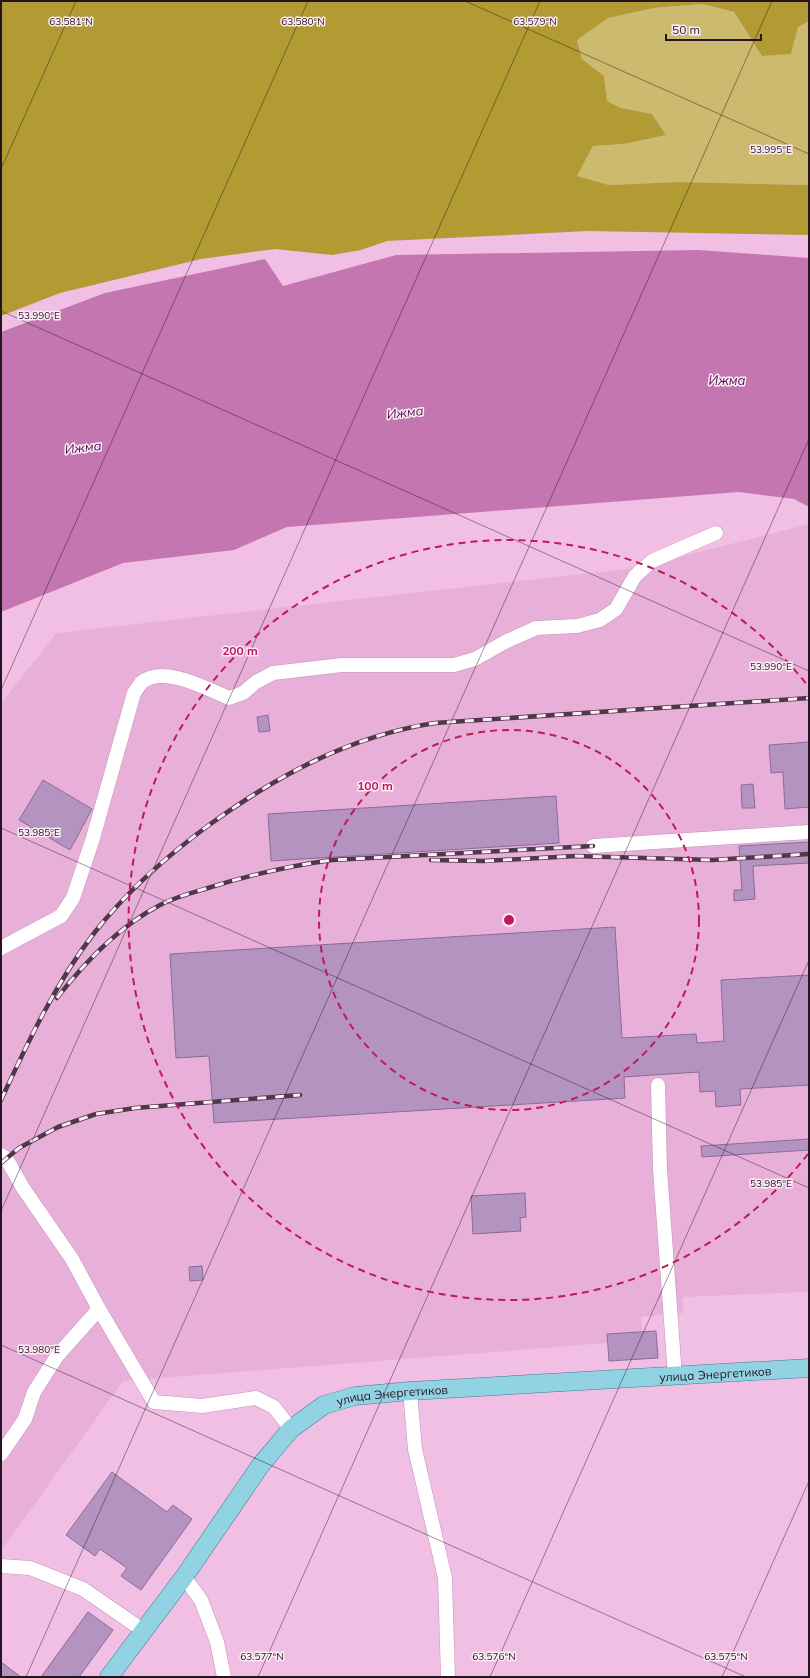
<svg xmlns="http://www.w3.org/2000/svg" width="810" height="1678" viewBox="0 0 810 1678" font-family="Mulish,sans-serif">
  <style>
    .built { fill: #e8b0d9 }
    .green { fill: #ccba6f }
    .forest { fill: #b39b34 }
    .water { fill: #c476b1 }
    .building { fill: #b493c1; stroke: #8a6b97 }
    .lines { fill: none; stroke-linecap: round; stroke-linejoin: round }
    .minor-casing { stroke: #c292b5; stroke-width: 15 }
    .major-casing { stroke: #3c7d92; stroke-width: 19 }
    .minor { stroke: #fff; stroke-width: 14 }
    .major { stroke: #91d3e2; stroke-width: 18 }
    .rail-casing { stroke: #50374a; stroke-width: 4.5 }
    .rail { stroke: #fdedf8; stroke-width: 3; stroke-dasharray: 9; stroke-linecap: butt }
    .ticks { fill: none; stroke: #261422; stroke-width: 1; stroke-opacity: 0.45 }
    .ring { fill: none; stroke: #c2185b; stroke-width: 2; stroke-dasharray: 7 5 }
    .labels { text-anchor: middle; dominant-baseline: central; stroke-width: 3; stroke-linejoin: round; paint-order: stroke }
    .street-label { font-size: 12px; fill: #261422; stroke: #fdedf8 }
    .water-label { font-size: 13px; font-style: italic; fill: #550e49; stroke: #fdedf8 }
    .ticks-label { font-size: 10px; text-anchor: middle; fill: #261422; stroke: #fdedf8; stroke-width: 3; stroke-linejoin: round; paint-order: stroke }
    .centre { fill: #c2185b; stroke: #fdedf8; stroke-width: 2 }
    .ring-label { font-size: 12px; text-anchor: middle; font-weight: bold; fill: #c2185b; stroke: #fdedf8; stroke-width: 3; stroke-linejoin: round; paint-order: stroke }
  </style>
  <rect width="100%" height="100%" fill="#f2bfe4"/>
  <path class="built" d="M 809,524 L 809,1292 L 683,1297 L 683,1313 L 641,1317 L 642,1332 L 607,1334 L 608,1343 L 123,1381 L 1,1551 L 1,704 L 56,633 L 636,568 Z"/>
  <path class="green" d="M 703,4 L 734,12 L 749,36 L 791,54 L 798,27 L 809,21 L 809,185 L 678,182 L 609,185 L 577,176 L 593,146 L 624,144 L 666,135 L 652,114 L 621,108 L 607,101 L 604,76 L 582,59 L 577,39 L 608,18 L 654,8 Z"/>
  <path class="forest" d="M 1,1 L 809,1 L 809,21 L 798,27 L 791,54 L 762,56 L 734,12 L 703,4 L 654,8 L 608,18 L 577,40 L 582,59 L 604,76 L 607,101 L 621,108 L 652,114 L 666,135 L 624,144 L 593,146 L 577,176 L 609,185 L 678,182 L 809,185 L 809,235 L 588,231 L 387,241 L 361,250 L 332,255 L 275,249 L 201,259 L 60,293 L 1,316 Z"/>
  <path class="water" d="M 698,250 L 809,258 L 809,507 L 794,499 L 739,492 L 287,527 L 234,550 L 123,563 L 1,612 L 1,332 L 105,293 L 265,259 L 283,286 L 396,255 Z"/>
  <path class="building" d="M 268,715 L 270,731 L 259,732 L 257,717 Z
    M 809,742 L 809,807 L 785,809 L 783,772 L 771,773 L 769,745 Z
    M 43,780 L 92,809 L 70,850 L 19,820 Z
    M 753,784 L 755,808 L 742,808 L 741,785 Z
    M 556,796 L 559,843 L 271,861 L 268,814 Z
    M 809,842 L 809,863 L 753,866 L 755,899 L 734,901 L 734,890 L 742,890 L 739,846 Z
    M 615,927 L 622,1038 L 696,1034 L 697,1043 L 724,1041 L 721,980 L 809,975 L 809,1085 L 740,1089 L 741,1105 L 716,1107 L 715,1091 L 700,1092 L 699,1072 L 624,1077 L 625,1098 L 214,1123 L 209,1056 L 176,1058 L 170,954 Z
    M 809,1139 L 809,1150 L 702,1157 L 701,1146 Z
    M 525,1193 L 526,1217 L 520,1218 L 521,1231 L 473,1234 L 471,1196 Z
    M 202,1266 L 203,1280 L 190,1281 L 189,1267 Z
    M 656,1331 L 658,1358 L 609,1361 L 607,1334 Z
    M 112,1472 L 167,1512 L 173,1505 L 192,1519 L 141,1590 L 121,1576 L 127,1568 L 100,1549 L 95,1556 L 66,1535 Z
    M 88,1612 L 113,1630 L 79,1677 L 41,1677 Z
    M 1,1662 L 21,1677 L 1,1677 Z"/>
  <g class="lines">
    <defs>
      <path id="minor" d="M 593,846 L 809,832
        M 1,948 L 61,916 L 73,898 L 93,838 L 134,693 C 136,690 139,686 141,683 C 162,664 207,689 229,698 L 243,693 L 256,682 L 273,673 L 342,665 L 454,665 L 475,659 L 505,642 L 536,628 L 577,626 L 600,620 L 616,609 L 635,576 L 652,561 L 716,533
        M 658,1085 L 660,1169 L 675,1376
        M 1,1155 L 6,1158 L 23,1188 L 72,1259 L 99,1309 L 154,1402 L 202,1406 L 256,1398 L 274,1407 L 291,1429
        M 410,1391 L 415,1449 L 445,1578 L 448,1677
        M 1,1454 L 25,1419 L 34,1392 L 57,1356 L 99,1309
        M 1,1566 L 30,1568 L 83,1589 L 144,1631
        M 184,1577 L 201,1600 L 217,1642 L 224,1677"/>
      <g id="major">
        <path id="s1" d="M 109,1677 L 184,1577 L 260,1466 L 291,1429 L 324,1405 L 355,1396 L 410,1391 L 809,1368"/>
      </g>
    </defs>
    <use href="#minor" class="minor-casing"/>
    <use href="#major" class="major-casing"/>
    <use href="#minor" class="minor"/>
    <use href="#major" class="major"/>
    <defs>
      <path id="rail" d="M 431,860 L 483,861 L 575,856 L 712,860 L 809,854
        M 57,998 C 84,963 120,926 160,905 C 175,897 191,893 208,888 C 249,875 289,866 332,860 L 593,846
        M 1,1100 C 28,1042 56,982 95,932 C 128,890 167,856 209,825 C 278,775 350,736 435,723 L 809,698
        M 1,1163 L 19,1148 L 58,1127 L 96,1114 L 135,1108 L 300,1095"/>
    </defs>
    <use href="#rail" class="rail-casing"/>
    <use href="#rail" class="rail"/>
  </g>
  <path class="ticks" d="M 465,1 L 809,154M 1,169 L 76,1M 1,311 L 809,671M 1,690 L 308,1M 1,828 L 809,1188M 1,1211 L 540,1M 1,1345 L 746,1677M 26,1677 L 772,1M 258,1677 L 809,439M 490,1677 L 809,960M 722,1677 L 809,1481"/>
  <g class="ring">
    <circle cx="509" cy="920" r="190"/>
    <path d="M808 1154A380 380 0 1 1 808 686"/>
  </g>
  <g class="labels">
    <g class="street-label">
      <text stroke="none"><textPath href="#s1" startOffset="742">улица Энергетиков</textPath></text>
      <text stroke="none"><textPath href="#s1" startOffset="418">улица Энергетиков</textPath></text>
    </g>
    <g class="water-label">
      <text x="727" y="380">Ижма</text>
      <text transform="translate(405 412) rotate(-6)">Ижма</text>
      <text transform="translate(83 447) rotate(-6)">Ижма</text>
    </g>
  </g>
  <g class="ticks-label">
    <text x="71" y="25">63.581°N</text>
    <text x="303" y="25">63.580°N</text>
    <text x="535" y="25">63.579°N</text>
    <text x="771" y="153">53.995°E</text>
    <text x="39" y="319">53.990°E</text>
    <text x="771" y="670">53.990°E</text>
    <text x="39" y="836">53.985°E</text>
    <text x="771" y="1187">53.985°E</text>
    <text x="39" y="1353">53.980°E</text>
    <text x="262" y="1660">63.577°N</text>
    <text x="494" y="1660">63.576°N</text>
    <text x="726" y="1660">63.575°N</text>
  </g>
  <circle cx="509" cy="920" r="6" class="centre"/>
  <g class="ring-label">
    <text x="240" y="655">200 m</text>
    <text x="375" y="790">100 m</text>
  </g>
  <rect width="810" height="1678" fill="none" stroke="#261422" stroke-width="4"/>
  <path d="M666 34v6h95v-6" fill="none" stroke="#261422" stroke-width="2"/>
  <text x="672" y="34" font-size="12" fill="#261422" stroke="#fdedf8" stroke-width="3" paint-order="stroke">50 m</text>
</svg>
